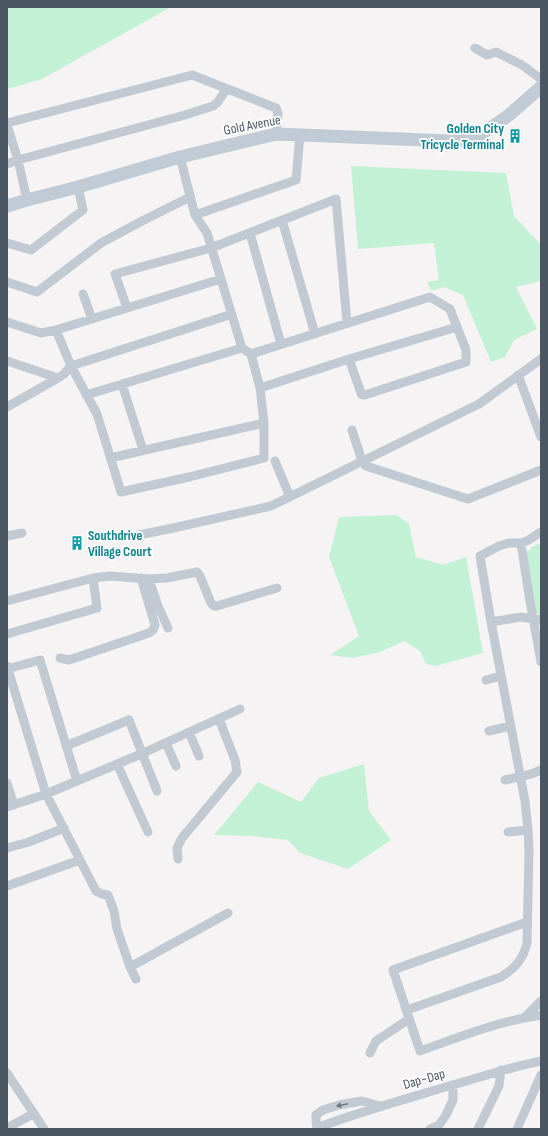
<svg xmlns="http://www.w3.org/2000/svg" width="548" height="1136" viewBox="0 0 548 1136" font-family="'Sofia Sans Condensed',sans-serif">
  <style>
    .green { fill: #c3f1d5 }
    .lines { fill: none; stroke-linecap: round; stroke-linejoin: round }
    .street { stroke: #c1cad2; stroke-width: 9 }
    .secondary { stroke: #c1cbd6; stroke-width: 13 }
    .oneway { fill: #6e7983 }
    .labels { text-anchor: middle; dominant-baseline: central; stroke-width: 3.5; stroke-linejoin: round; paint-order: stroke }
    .street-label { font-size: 14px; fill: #4a5661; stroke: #fff }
    .culture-label { font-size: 14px; font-weight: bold; fill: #0d838f; stroke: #fff; text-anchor: end }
  </style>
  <rect width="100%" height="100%" fill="#f5f3f3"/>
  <path class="green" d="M 7,7 L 171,7 L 42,79 L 7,89 Z
    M 351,166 L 506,173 L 514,216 L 541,245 L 541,281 L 516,287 L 537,329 L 514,340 L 505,357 L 491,362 L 463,295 L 444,287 L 431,291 L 427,282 L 439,280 L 434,243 L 358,249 Z
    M 397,515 L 409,524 L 416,557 L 443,565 L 466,557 L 483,653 L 436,666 L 426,664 L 420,651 L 404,641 L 380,652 L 353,658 L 330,655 L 359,636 L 329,557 L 339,517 Z
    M 537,544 L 541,545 L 541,616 L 536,612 L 527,553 L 531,548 Z
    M 364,764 L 369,811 L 391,840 L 348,869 L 300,853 L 288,840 L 252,836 L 214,835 L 258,782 L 301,802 L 319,778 Z"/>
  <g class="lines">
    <path class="street" d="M 475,48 L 487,55 L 496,52 L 522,65 L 541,79
      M 7,123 L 192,75 L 276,108 L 278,113 L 276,134
      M 7,125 L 18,160 L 27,200
      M 7,164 L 18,160 L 185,115 L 213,106 L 218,102 L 226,89
      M 195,215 L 296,180 L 300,135
      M 282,220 L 315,334
      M 250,233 L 281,344
      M 7,243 L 31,250 L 83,210 L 78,187
      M 7,282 L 37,292 L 101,243 L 142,221 L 190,197
      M 83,294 L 92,319
      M 127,308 L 115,274 L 211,248 L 336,199 L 347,323
      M 7,322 L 41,333 L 56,330 L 221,279
      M 56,330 L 71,366 L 97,414 L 121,492 L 189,477 L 264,458 L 264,423 L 260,388 L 251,354 L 242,348 L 207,233 L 195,215 L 180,157
      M 251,354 L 430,297 L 450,309 L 466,350 L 466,362 L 365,395 L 362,395 L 361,393 L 349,359
      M 7,361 L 58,378
      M 518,375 L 541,437
      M 122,384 L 143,450
      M 260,388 L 349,359 L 457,327
      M 86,395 L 242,348
      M 7,407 L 58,378 L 64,374 L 71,366 L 232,314
      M 352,430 L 362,461 L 366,466 L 468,499 L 541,470
      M 110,458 L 264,423
      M 275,461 L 290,497
      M 7,536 L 22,533
      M 129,537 L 173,528 L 271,506 L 479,404 L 541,359
      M 521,543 L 530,601 L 541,662
      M 149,579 L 158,606 L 168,628
      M 7,601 L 93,578 L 110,576 L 149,579 L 167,578 L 197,572 L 200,576 L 211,603 L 214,606 L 217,606 L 277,588
      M 491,622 L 521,617 L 541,620
      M 7,634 L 97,608 L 93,578
      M 60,658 L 69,660 L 149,633 L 153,630 L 155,625 L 141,578
      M 7,666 L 46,794 L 96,891 L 102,894 L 108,895 L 114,911 L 117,929 L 130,967 L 136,979
      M 7,669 L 40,660 L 77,781
      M 486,680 L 501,676
      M 489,731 L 511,726
      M 189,732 L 199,756
      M 166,743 L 176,766
      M 66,746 L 129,720 L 157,791
      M 117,764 L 148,832
      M 505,780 L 531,774 L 541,770
      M 7,783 L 14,805
      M 7,807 L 46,794 L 141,754 L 240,709
      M 508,832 L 528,830
      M 7,848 L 29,842 L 64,828
      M 178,859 L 177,848 L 182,838 L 237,772 L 235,760 L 219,719
      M 7,886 L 80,860
      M 527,922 L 393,970 L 420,1051 C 459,1037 499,1021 541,1015
      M 130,967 L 228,913
      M 407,1010 L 501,977 C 515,968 523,960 527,943 L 529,851 L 528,830 L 525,801 L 491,622 L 480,556 L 499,546 L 509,543 L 521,543 L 527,541 L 541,532
      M 525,1017 L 541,1001
      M 370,1053 L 376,1041 L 409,1019
      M 7,1073 L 44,1129
      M 7,1128 L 33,1114
      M 317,1128 C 361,1111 407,1099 452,1085 C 482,1077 510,1067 541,1061
      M 317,1129 L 316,1121 L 316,1115 L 323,1110 L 339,1105 L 362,1101 L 380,1106
      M 430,1129 L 439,1125 L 446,1115 L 453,1100 L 453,1085
      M 478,1129 L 499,1086 L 501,1070
      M 517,1129 L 541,1075"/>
    <path class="secondary" d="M 7,206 L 27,200 L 78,187 L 180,157 L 276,134 L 451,141 L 462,140 L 476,137 L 489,129 L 509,115 L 541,87"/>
  </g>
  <defs><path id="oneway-solid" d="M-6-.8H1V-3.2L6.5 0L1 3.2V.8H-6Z"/></defs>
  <use class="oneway" href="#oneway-solid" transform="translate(342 1105) rotate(168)"/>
  <defs>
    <symbol id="building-bare" viewBox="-9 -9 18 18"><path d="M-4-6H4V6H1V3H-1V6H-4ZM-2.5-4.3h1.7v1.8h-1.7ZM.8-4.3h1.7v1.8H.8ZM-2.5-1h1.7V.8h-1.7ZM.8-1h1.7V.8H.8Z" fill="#0f9aa8" stroke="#fff" stroke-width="2.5" paint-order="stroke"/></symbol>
  </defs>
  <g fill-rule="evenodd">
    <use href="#building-bare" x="505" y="126" width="20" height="20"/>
    <use href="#building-bare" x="67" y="533" width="20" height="20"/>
  </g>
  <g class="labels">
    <g class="street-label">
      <text transform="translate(252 125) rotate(-11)">Gold Avenue</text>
      <text transform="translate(424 1079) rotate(-16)">Dap~Dap</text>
    </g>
    <g class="culture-label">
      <text x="504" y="128">Golden City<tspan x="504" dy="16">Tricycle Terminal</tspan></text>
      <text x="88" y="535" text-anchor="start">Southdrive<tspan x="88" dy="16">Village Court</tspan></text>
    </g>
  </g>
  <rect width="548" height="1136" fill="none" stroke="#4a5661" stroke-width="16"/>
</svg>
